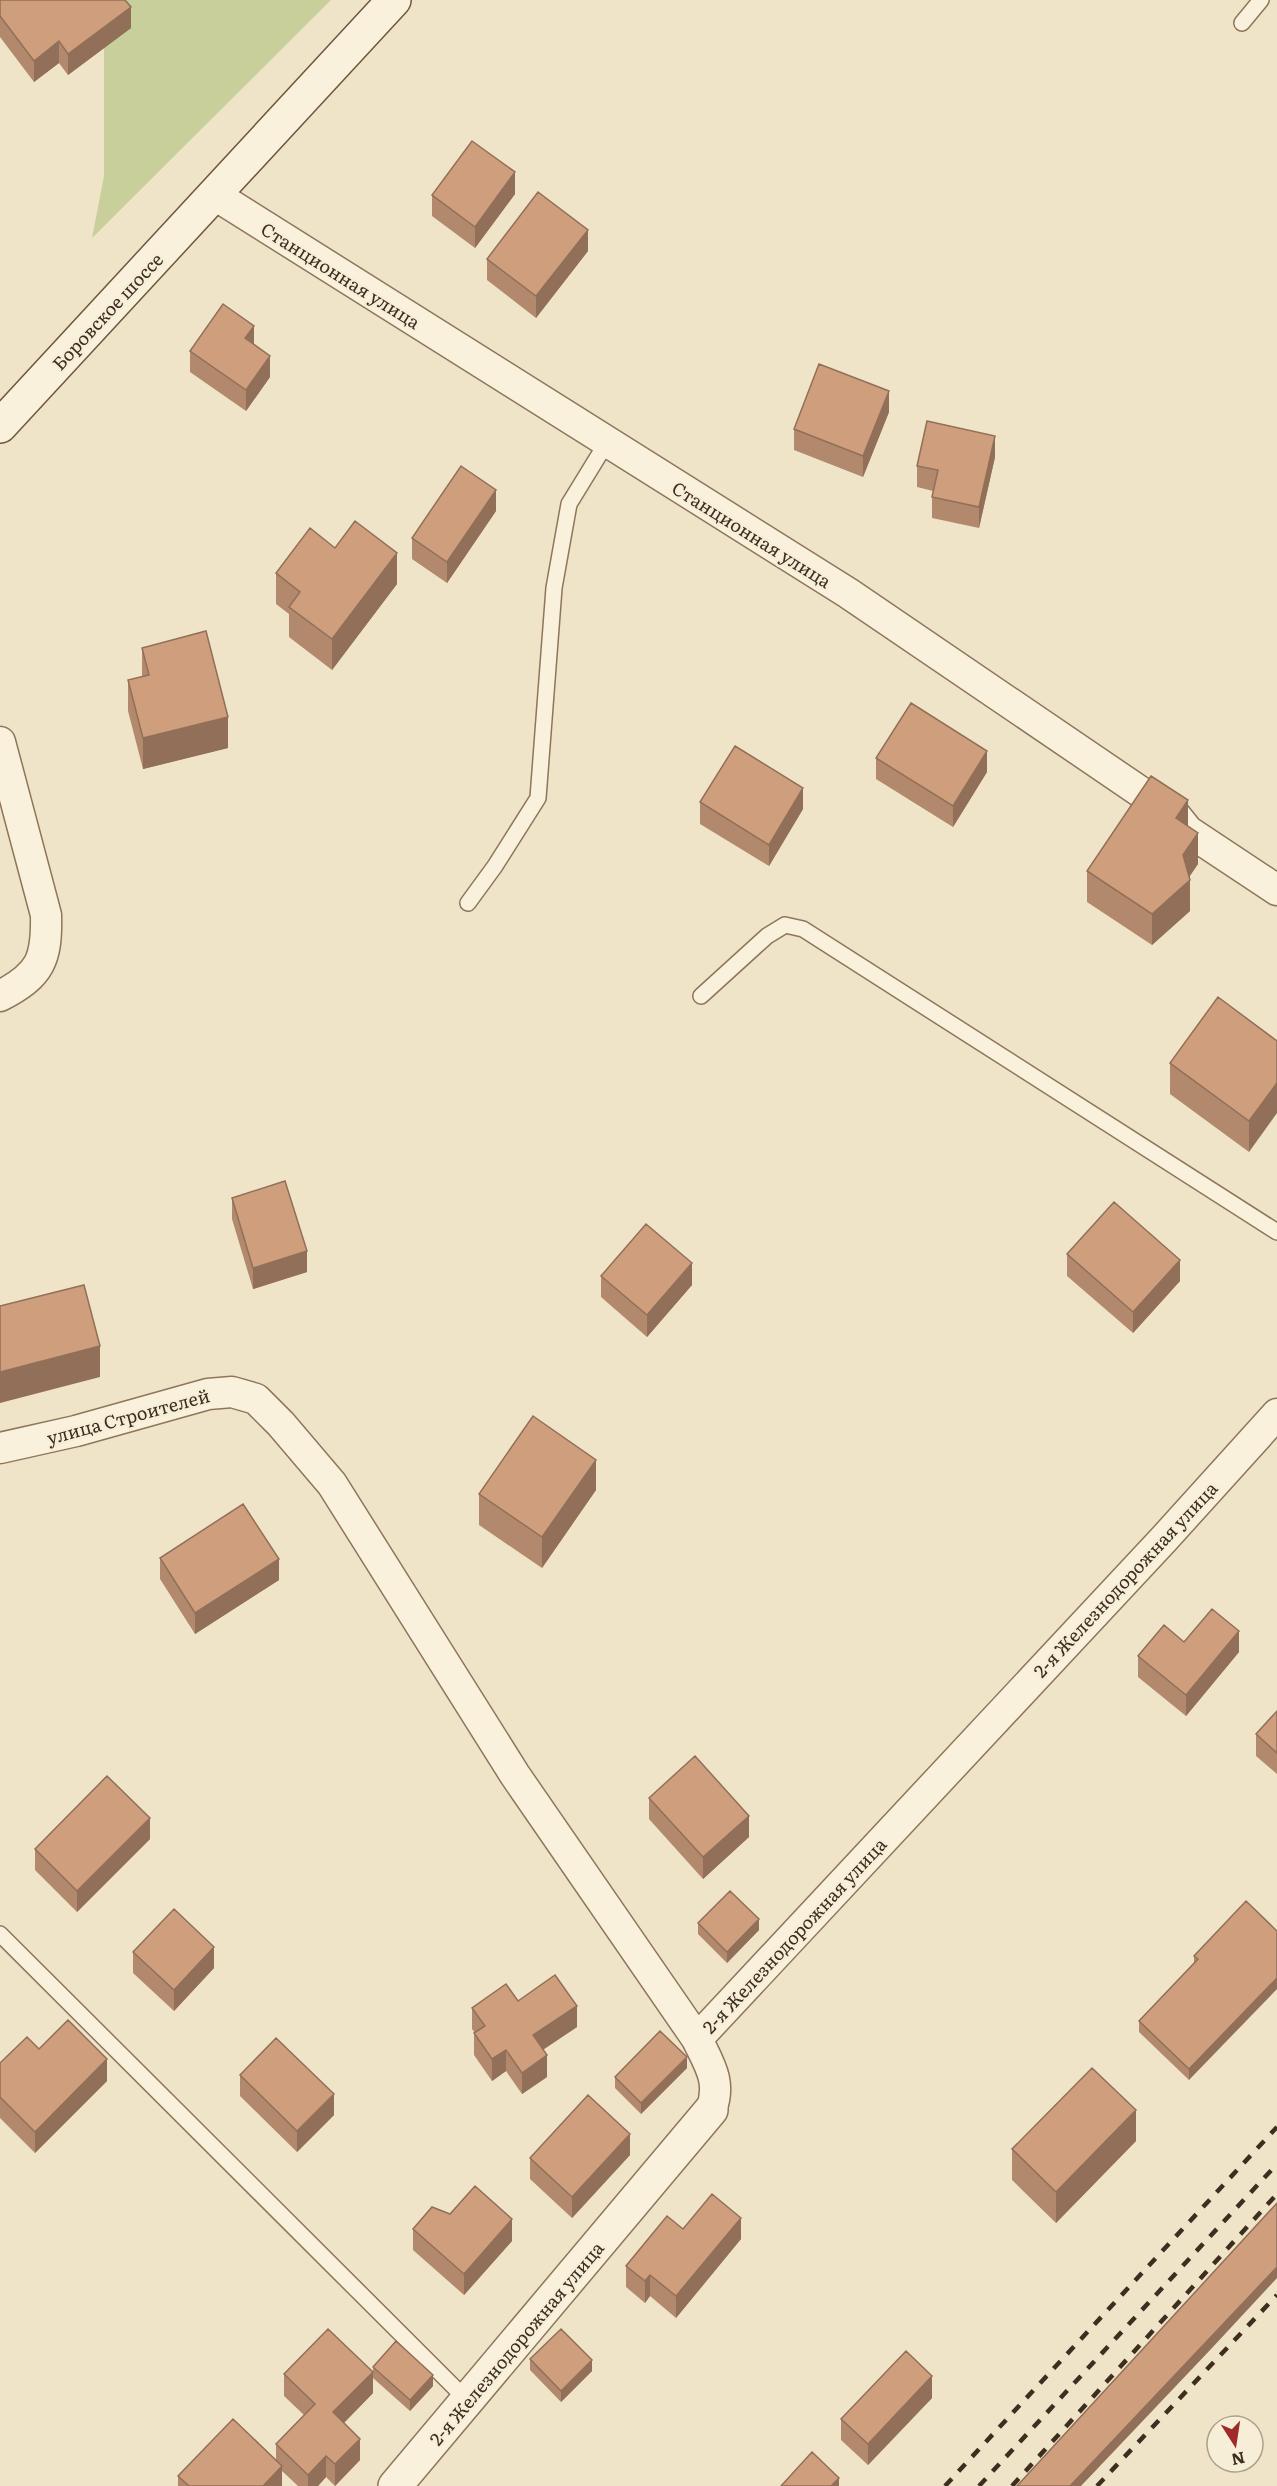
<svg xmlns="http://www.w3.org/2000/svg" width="1277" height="2486" viewBox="0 0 1277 2486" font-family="Literata,serif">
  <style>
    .green { fill: #c9cf9b }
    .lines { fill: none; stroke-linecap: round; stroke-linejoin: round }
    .service-casing { stroke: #8d765c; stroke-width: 18 }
    .minor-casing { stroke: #8d765c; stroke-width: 33 }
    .tertiary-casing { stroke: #8d765c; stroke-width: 36 }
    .secondary-casing { stroke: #6f573f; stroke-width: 36 }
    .service { stroke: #faf1dc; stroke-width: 15 }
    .minor { stroke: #faf1dc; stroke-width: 30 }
    .tertiary { stroke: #faf1dc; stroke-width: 33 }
    .secondary { stroke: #faf1dc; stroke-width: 33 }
    .rail { stroke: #3d2e20; stroke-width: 4.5; stroke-dasharray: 10 10; stroke-linecap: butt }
    .wall { fill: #b2896c }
    .shaded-wall { fill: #916f58 }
    .building { fill: #cf9f7d; stroke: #916f58; stroke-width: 1.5 }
    .labels { text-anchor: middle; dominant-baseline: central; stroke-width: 5; stroke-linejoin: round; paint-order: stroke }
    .street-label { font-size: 18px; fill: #3d2e20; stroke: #f7eed8 }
  </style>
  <rect width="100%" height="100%" fill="#f0e4c8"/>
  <path class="green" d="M 104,0 L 331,0 L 92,238 L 104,176 Z"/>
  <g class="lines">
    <defs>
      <path id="service" d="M 1242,23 L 1261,0
        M 468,903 L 495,866 L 538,798 L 554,588 L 569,504 L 607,442
        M 701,996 L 767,936 L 785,925 L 803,929 L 1277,1232
        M 0,1934 L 468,2401"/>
      <path id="minor" d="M 215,195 L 848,593 L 1176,816 L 1188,831 L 1277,890
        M 0,742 L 46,915 C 47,959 41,975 0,996
        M 0,1448 L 76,1431 L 208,1394 L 232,1392 L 256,1399 L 281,1424 L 332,1484 L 515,1775 L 697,2039 C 709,2064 722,2082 711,2110
        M 697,2039 L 1164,1539 L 1277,1414"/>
      <path id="tertiary" d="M 395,2486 L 711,2110"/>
      <path id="secondary" d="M 0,426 L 394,0"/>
    </defs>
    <use href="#service" class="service-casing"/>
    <use href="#minor" class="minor-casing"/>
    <use href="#tertiary" class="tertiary-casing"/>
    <use href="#secondary" class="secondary-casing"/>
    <use href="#service" class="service"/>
    <use href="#minor" class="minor"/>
    <use href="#tertiary" class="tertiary"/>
    <use href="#secondary" class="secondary"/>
    <path class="rail" d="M 945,2486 L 1277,2127
      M 979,2486 L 1277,2164
      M 1012,2486 L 1277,2194
      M 1097,2486 L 1277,2295"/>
  </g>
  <path class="wall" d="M 0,0 L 131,28 L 68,75 L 59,63 L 34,82 L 0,37 Z
    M 515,194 L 475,248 L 432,216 L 432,195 Z
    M 588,251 L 536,318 L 487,280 L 487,259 Z
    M 254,345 L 270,377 L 246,411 L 190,372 L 190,351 Z
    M 889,412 L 863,477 L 794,450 L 794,429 Z
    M 995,457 L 979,528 L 932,518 L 932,497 L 933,491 L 917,487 L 917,466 Z
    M 496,511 L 447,583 L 412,559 L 412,538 Z
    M 335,548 L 397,584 L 332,670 L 289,637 L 289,614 L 276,604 L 276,573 Z
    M 142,648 L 228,748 L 143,769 L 128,711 L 128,680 L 142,676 Z
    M 876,758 L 987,772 L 953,827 L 876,779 Z
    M 700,802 L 803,809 L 769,866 L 700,824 Z
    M 1188,827 L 1198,864 L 1189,877 L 1190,911 L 1152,945 L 1087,902 L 1087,871 Z
    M 1277,1041 L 1249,1152 L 1170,1094 L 1170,1063 Z
    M 232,1198 L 307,1272 L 253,1289 L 232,1219 Z
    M 1067,1254 L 1180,1281 L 1133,1333 L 1067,1276 Z
    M 601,1276 L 692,1285 L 647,1337 L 601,1297 Z
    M 596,1490 L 542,1568 L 479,1525 L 479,1494 Z
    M 160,1558 L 279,1580 L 195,1634 L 160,1579 Z
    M 1184,1642 L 1239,1652 L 1186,1716 L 1138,1677 L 1138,1656 Z
    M 1277,1711 L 1277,1774 L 1256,1756 L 1256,1734 Z
    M 649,1798 L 749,1837 L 703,1879 L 649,1819 Z
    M 150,1839 L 77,1912 L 35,1870 L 35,1849 Z
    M 1246,1901 L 1189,2080 L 1139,2032 L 1139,2021 L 1194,1964 L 1194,1956 Z
    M 698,1923 L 759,1930 L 727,1963 L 698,1934 Z
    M 133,1952 L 214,1968 L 174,2011 L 133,1973 Z
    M 518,2001 L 577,2027 L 543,2050 L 547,2077 L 522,2094 L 506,2071 L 492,2081 L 474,2055 L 474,2033 L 475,2033 L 472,2029 L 472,2008 Z
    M 39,2049 L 107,2081 L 35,2153 L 0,2118 L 0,2063 Z
    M 687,2068 L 641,2114 L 615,2088 L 615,2077 Z
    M 240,2075 L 334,2115 L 297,2152 L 240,2096 Z
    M 1136,2141 L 1056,2223 L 1012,2180 L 1012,2149 Z
    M 630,2155 L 572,2218 L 530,2179 L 530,2158 Z
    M 413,2229 L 512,2241 L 464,2295 L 413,2250 Z
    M 683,2229 L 741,2239 L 676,2318 L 650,2296 L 645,2303 L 626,2287 L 626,2266 Z
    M 530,2359 L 592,2371 L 561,2402 L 530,2370 Z
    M 373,2367 L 433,2386 L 410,2411 L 373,2378 Z
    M 284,2374 L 373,2393 L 344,2423 L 360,2460 L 335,2486 L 326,2477 L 318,2486 L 298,2486 L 282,2471 L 282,2486 L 178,2486 L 178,2476 L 276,2460 L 276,2444 L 304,2415 L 284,2396 Z
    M 932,2398 L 868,2465 L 841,2440 L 841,2419 Z"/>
  <path class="shaded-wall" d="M 131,7 L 131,28 L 68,75 L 68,54 Z
    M 59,41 L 59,63 L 34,82 L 34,61 Z
    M 515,172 L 515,194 L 475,248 L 475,227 Z
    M 588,230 L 588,251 L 536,318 L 536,296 Z
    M 254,326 L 254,347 L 245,338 Z
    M 270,356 L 270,377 L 246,411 L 246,390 Z
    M 889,391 L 889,412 L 863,477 L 863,456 Z
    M 995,436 L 995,457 L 979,528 L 979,507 Z
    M 496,490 L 496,511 L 447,583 L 447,562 Z
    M 397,553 L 397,584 L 332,670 L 332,639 Z
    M 228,717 L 228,748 L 143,769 L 143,738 Z
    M 987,751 L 987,772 L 953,827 L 953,806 Z
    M 803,788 L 803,809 L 769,866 L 769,845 Z
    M 1188,800 L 1188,831 L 1176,818 Z
    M 1198,833 L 1198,864 L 1183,886 L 1183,855 Z
    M 1190,880 L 1190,911 L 1152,945 L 1152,914 Z
    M 1277,1083 L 1277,1113 L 1249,1152 L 1249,1121 Z
    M 307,1251 L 307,1272 L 253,1289 L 253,1268 Z
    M 1180,1260 L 1180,1281 L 1133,1333 L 1133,1312 Z
    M 692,1263 L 692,1285 L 647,1337 L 647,1315 Z
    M 100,1346 L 100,1377 L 0,1403 L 0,1372 Z
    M 596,1460 L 596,1490 L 542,1568 L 542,1537 Z
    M 279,1559 L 279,1580 L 195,1634 L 195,1613 Z
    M 1239,1631 L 1239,1652 L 1186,1716 L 1186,1695 Z
    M 749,1816 L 749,1837 L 703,1879 L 703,1857 Z
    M 150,1818 L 150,1839 L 77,1912 L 77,1891 Z
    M 759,1919 L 759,1930 L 727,1963 L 727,1952 Z
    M 214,1947 L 214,1968 L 174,2011 L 174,1990 Z
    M 1277,1978 L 1277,1989 L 1189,2080 L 1189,2069 Z
    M 577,2006 L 577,2027 L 533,2056 L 533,2035 Z
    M 506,2050 L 506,2071 L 492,2081 L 492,2059 Z
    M 547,2055 L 547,2077 L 522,2094 L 522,2073 Z
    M 687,2057 L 687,2068 L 641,2114 L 641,2103 Z
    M 107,2059 L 107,2081 L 35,2153 L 35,2132 Z
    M 334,2094 L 334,2115 L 297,2152 L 297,2131 Z
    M 1136,2110 L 1136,2141 L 1056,2223 L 1056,2192 Z
    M 630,2134 L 630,2155 L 572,2218 L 572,2197 Z
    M 741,2218 L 741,2239 L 676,2318 L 676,2296 Z
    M 512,2219 L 512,2241 L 464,2295 L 464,2274 Z
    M 1277,2267 L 1277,2278 L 1212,2348 L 1081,2486 L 1070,2486 Z
    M 650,2275 L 650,2296 L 645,2303 L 645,2281 Z
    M 592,2360 L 592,2371 L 561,2402 L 561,2391 Z
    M 373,2372 L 373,2393 L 333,2434 L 333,2412 Z
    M 433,2375 L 433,2386 L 410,2411 L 410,2400 Z
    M 932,2376 L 932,2398 L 868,2465 L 868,2444 Z
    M 360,2439 L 360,2460 L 335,2486 L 335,2464 Z
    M 326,2456 L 326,2477 L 318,2486 L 308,2486 L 308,2475 Z
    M 282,2466 L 282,2486 L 263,2486 Z
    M 839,2478 L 839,2486 L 831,2486 Z"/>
  <path class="building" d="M 0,0 L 125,0 L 131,7 L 68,54 L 59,41 L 34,61 L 0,16 Z
    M 472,141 L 515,172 L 475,227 L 432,195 Z
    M 538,192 L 588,230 L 536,296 L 487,259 Z
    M 223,304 L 254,326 L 245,338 L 270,356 L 246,390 L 190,351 Z
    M 819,364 L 889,391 L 863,456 L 794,429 Z
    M 927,421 L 995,436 L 979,507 L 932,497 L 938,470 L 917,466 Z
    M 461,466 L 496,490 L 447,562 L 412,538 Z
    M 355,521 L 397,553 L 332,639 L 289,607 L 300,592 L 276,573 L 310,528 L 335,548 Z
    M 206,631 L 228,717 L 143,738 L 128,680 L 149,675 L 142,648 Z
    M 911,703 L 987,751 L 953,806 L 876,758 Z
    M 735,746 L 803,788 L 769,845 L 700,802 Z
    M 1151,776 L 1188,800 L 1176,818 L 1198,833 L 1183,855 L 1190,880 L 1152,914 L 1087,871 Z
    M 1218,997 L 1277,1041 L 1277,1083 L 1249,1121 L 1170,1063 Z
    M 285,1181 L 307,1251 L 253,1268 L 232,1198 Z
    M 1114,1202 L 1180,1260 L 1133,1312 L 1067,1254 Z
    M 646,1224 L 692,1263 L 647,1315 L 601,1276 Z
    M 84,1285 L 100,1346 L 0,1372 L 0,1306 Z
    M 533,1416 L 596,1460 L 542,1537 L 479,1494 Z
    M 243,1504 L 279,1559 L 195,1613 L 160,1558 Z
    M 1212,1609 L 1239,1631 L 1186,1695 L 1138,1656 L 1164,1625 L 1184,1642 Z
    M 1277,1711 L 1277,1753 L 1256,1734 Z
    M 695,1756 L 749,1816 L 703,1857 L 649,1798 Z
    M 107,1776 L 150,1818 L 77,1891 L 35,1849 Z
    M 730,1891 L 759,1919 L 727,1952 L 698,1923 Z
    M 1246,1901 L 1277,1931 L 1277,1978 L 1189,2069 L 1139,2021 L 1198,1959 L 1194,1956 Z
    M 174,1909 L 214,1947 L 174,1990 L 133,1952 Z
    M 555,1975 L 577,2006 L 533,2035 L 547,2055 L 522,2073 L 506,2050 L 492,2059 L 474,2033 L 485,2026 L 472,2008 L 506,1984 L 518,2001 Z
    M 68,2020 L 107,2059 L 35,2132 L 0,2097 L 0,2063 L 27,2037 L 39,2049 Z
    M 660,2031 L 687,2057 L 641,2103 L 615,2077 Z
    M 276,2038 L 334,2094 L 297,2131 L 240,2075 Z
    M 1092,2068 L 1136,2110 L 1056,2192 L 1012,2149 Z
    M 588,2095 L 630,2134 L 572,2197 L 530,2158 Z
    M 475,2186 L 512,2219 L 464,2274 L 413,2229 L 432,2207 L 450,2214 Z
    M 712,2194 L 741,2218 L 676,2296 L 650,2275 L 645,2281 L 626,2266 L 667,2216 L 683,2229 Z
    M 1277,2203 L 1277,2267 L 1070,2486 L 1017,2486 Z
    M 328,2329 L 373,2372 L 333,2412 L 360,2439 L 335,2464 L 326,2456 L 308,2475 L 276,2444 L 315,2404 L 284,2374 Z
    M 561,2329 L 592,2360 L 561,2391 L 530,2359 Z
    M 396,2341 L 433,2375 L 410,2400 L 373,2367 Z
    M 906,2351 L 932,2376 L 868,2444 L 841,2419 Z
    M 233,2419 L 282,2466 L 263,2486 L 189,2486 L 178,2476 Z
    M 812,2452 L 839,2478 L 831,2486 L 781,2486 Z"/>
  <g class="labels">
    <g class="street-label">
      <text transform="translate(341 275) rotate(32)">Станционная улица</text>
      <text transform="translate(107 311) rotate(-47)">Боровское шоссе</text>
      <text transform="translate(752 534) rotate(32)">Станционная улица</text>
      <text transform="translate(128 1416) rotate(-15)">улица Строителей</text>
      <text transform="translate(1125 1579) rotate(-47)">2-я Железнодорожная улица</text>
      <text transform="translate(794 1935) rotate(-47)">2-я Железнодорожная улица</text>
      <text transform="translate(516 2343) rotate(-50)">2-я Железнодорожная улица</text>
    </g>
  </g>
  <g transform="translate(1235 2444) rotate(168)"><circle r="28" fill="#f7eed8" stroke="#ada18e" stroke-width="1.5"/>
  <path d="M0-4.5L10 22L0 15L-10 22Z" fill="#9e2a2b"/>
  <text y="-9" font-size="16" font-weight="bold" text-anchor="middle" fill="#3d2e20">N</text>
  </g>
</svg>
